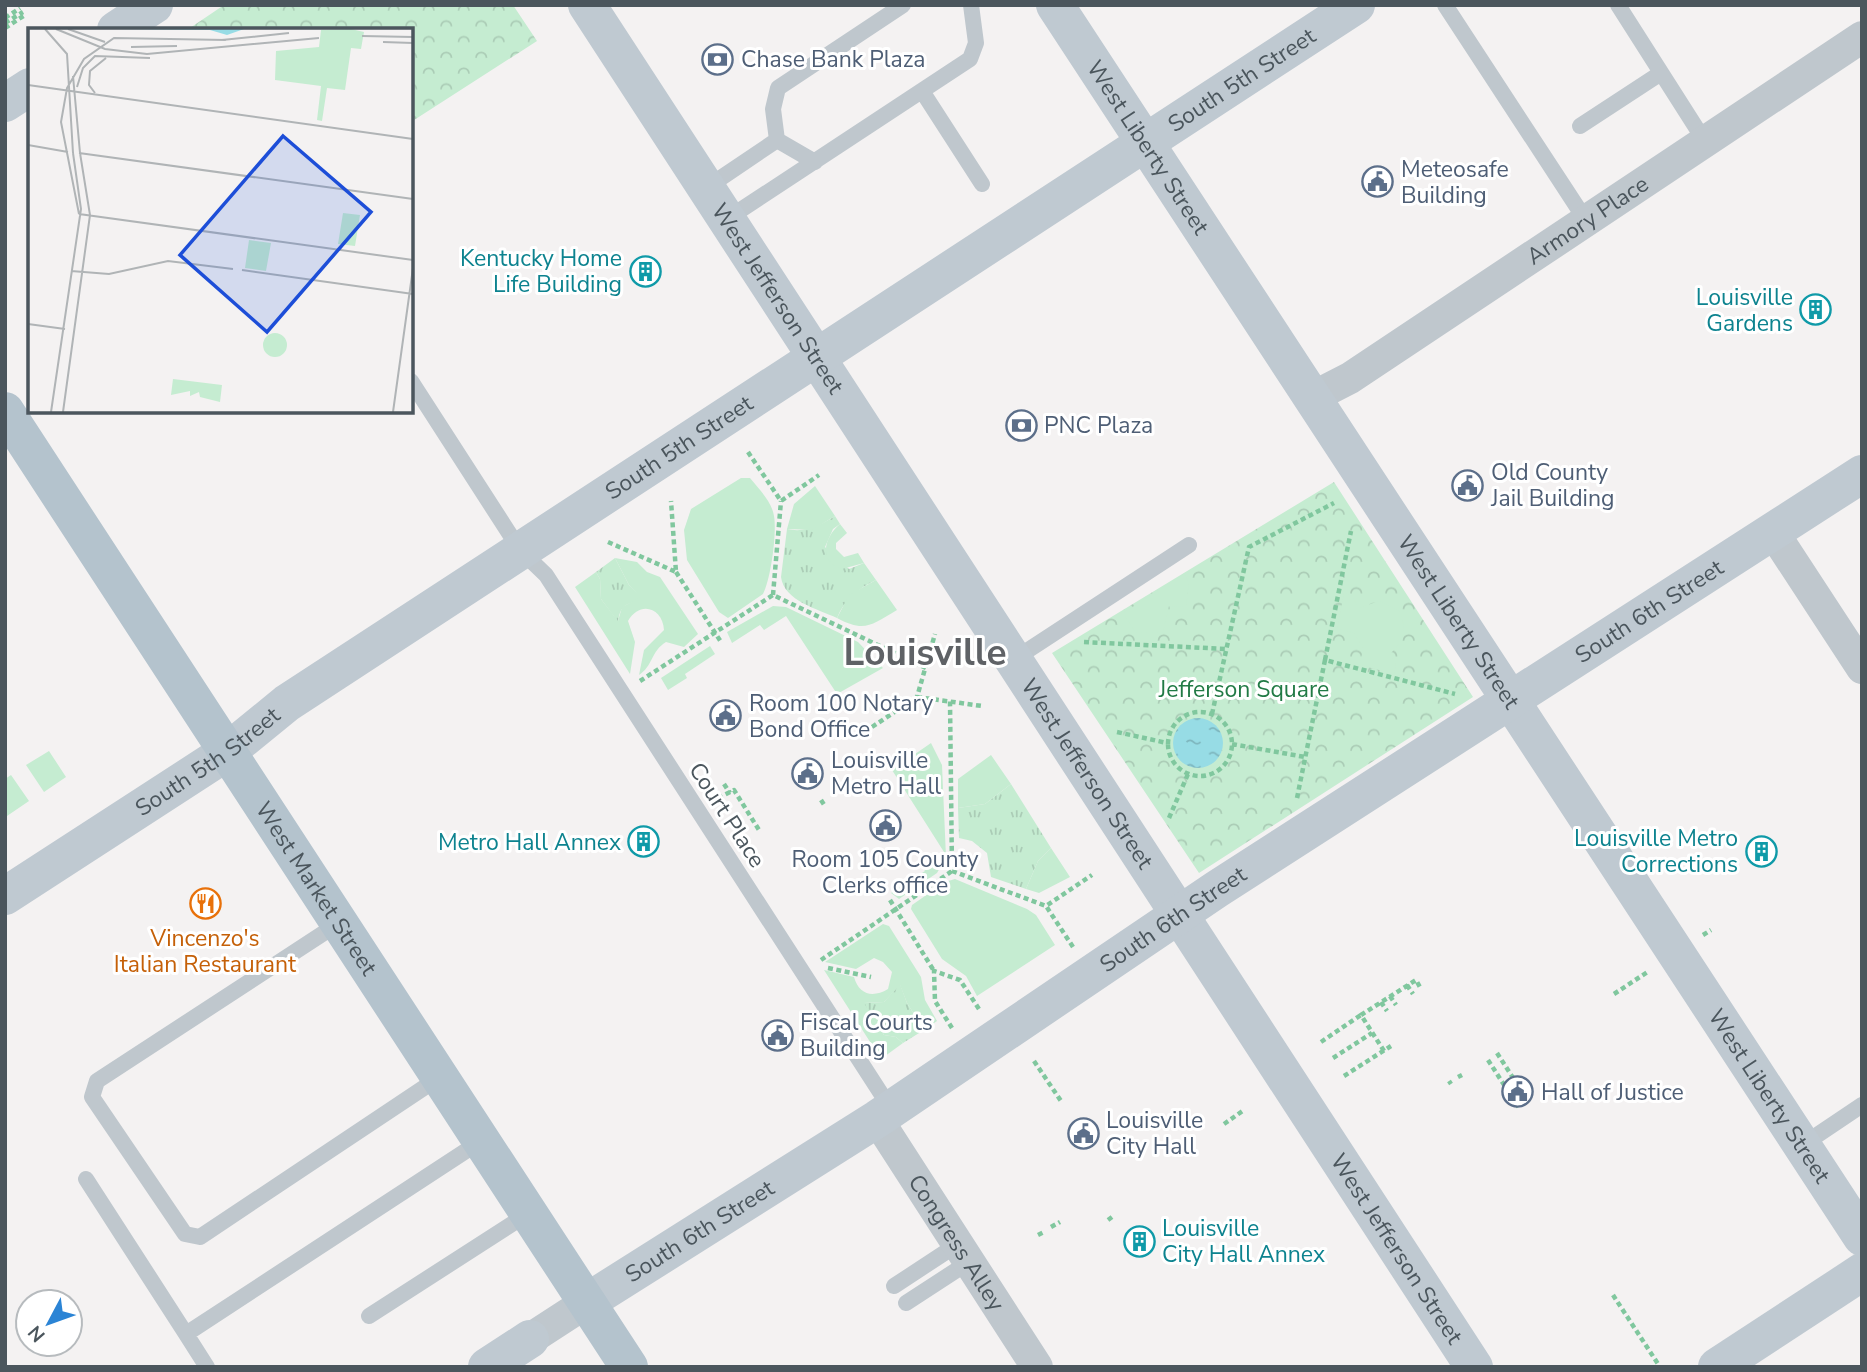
<svg xmlns="http://www.w3.org/2000/svg" width="1867" height="1372" viewBox="0 0 1867 1372" font-family="'Nunito Sans',sans-serif">
  <style>
    .grass { fill: url(#grass-tufts) }
    .forest { fill: url(#forest-crowns) }
    .garden { fill: #c5ecd1 }
    .water { fill: url(#water-ripples) }
    .lines { fill: none; stroke-linecap: round; stroke-linejoin: round }
    .path { stroke: #80c79e; stroke-width: 4.5; stroke-dasharray: 5 3.5; stroke-linecap: butt }
    .lane { stroke: #bfc7cd; stroke-width: 16 }
    .street { stroke: #bfc7cd; stroke-width: 32 }
    .secondary { stroke: #bfc9d1; stroke-width: 38 }
    .primary { stroke: #b4c3cd; stroke-width: 38 }
    .labels { text-anchor: middle; dominant-baseline: central; stroke-width: 6; stroke-linejoin: round; paint-order: stroke }
    .service-label { font-size: 23px; fill: #4e5e75; stroke: #fff; text-anchor: start }
    .street-label { font-size: 23px; fill: #4b565d; stroke: #fff }
    .culture-label { font-size: 23px; fill: #0d838f; stroke: #fff; text-anchor: end }
    .park-label { font-size: 23px; fill: #217a45; stroke: #fff }
    .food-label { font-size: 23px; fill: #c56008; stroke: #fff }
    .town-label { font-size: 37px; font-weight: bold; fill: #5f6266; stroke: #fff }
    .inset-road { fill: none; stroke: #b0b4b6; stroke-width: 2 }
    .view { fill: #1d4ed8; fill-opacity: 0.15; stroke: #1d4ed8; stroke-width: 3.5 }
    .inset-edge { fill: none; stroke: #4b565d; stroke-width: 3.5 }
  </style>
  <defs>
    <pattern id="grass-tufts" width="24" height="20" patternUnits="userSpaceOnUse" patternTransform="scale(1.75)"><rect width="24" height="20" fill="#c5ecd1"/><path d="M3 7l-1-3M5 7V3M7 7l1-3M15 17l-1-3M17 17v-4M19 17l1-3" fill="none" stroke="#abccb6"/></pattern>
    <pattern id="forest-crowns" width="20" height="18" patternUnits="userSpaceOnUse" patternTransform="scale(1.75)"><rect width="20" height="18" fill="#c5ecd1"/><path d="M2 6a3 3 0 1 1 6 0M12 15a3 3 0 1 1 6 0" fill="none" stroke="#abccb6"/></pattern>
    <pattern id="water-ripples" width="26" height="14" patternUnits="userSpaceOnUse" patternTransform="scale(1.75)"><rect width="26" height="14" fill="#97dce5"/><path d="M2 4q2-2 4 0t4 0M15 11q2-2 4 0t4 0" fill="none" stroke="#7db5bd"/></pattern>
  </defs>
  <rect width="100%" height="100%" fill="#f4f2f2"/>
  <path class="grass" d="M 835,516 L 840,524 L 833,529 L 825,547 L 849,569 L 864,563 L 876,580 C 859,588 844,600 837,618 C 818,609 784,601 781,577 L 787,529 C 805,533 819,526 835,516 Z
    M 615,558 L 629,585 L 642,597 C 629,607 621,600 618,622 L 601,599 L 600,579 L 596,572 Z
    M 1011,784 L 1051,848 L 1038,861 L 1026,889 L 991,877 L 987,853 L 972,841 L 959,838 L 958,808 L 985,804 Z
    M 900,984 L 907,1003 L 924,1030 L 903,1043 L 896,1037 L 884,1035 L 863,1003 L 884,1002 Z"/>
  <path class="forest" d="M 224,5 L 513,5 L 537,41 L 411,122 L 411,30 L 187,30 Z
    M 1334,482 L 1473,697 L 1199,873 L 1052,653 Z"/>
  <path class="garden" d="M 741,478 L 750,478 C 759,489 772,502 774,516 C 777,532 771,579 763,594 L 728,618 L 719,612 L 687,560 L 684,530 L 691,509 Z
    M 815,486 L 835,516 L 812,530 L 787,529 L 794,504 Z
    M 840,524 L 847,533 L 836,543 L 836,549 L 844,557 L 858,553 L 864,563 L 842,569 C 818,562 824,537 840,524 Z
    M 615,558 L 637,562 L 647,572 L 660,577 L 698,634 L 684,647 L 666,642 C 651,651 653,666 639,675 L 644,650 L 664,630 C 663,608 640,600 628,621 L 635,642 L 630,674 L 575,587 L 596,572 L 600,579 L 601,599 L 618,621 L 622,607 L 641,597 L 629,585 Z
    M 1184,574 L 1189,582 L 1186,607 L 1169,606 L 1163,632 L 1136,633 L 1123,613 Z
    M 876,580 L 897,610 C 871,625 865,633 837,618 L 849,595 Z
    M 1344,593 L 1351,595 L 1359,608 L 1379,601 L 1399,611 C 1408,630 1404,640 1390,654 L 1396,664 L 1394,674 L 1360,665 L 1363,648 L 1354,633 L 1337,628 Z
    M 773,606 L 786,607 L 858,642 L 883,668 L 837,694 L 786,616 L 764,630 L 760,625 L 732,643 L 727,632 Z
    M 710,646 L 715,654 L 685,674 L 687,678 L 668,690 L 661,678 Z
    M 931,743 L 942,765 L 946,857 L 937,873 L 899,899 L 891,893 L 925,871 L 922,867 L 944,852 L 892,770 Z
    M 49,751 L 66,777 L 44,792 L 26,765 Z
    M 991,755 L 1011,784 L 985,804 L 958,808 L 958,779 Z
    M 11,775 L 29,801 L 7,816 L 5,779 Z
    M 1051,848 L 1070,877 L 1039,893 L 1026,889 L 1038,861 Z
    M 955,879 L 1027,909 L 1036,915 L 1055,945 L 977,996 L 966,976 L 942,959 L 911,909 L 912,905 L 945,882 Z
    M 883,924 L 889,926 L 921,977 L 925,1000 L 937,1021 L 924,1030 L 907,1003 L 900,985 L 884,1002 L 864,1003 L 884,1035 L 896,1037 L 903,1043 L 881,1059 L 824,970 L 854,977 C 859,995 873,998 888,989 L 892,972 L 883,962 L 874,958 L 856,969 L 825,962 Z"/>
  <path class="water" d="M1173 743a25 25 0 1 1 50 0a25 25 0 1 1-50 0Z"/>
  <g class="lines">
    <path class="path" d="M 5,18 L 20,8
      M 5,23 L 23,12
      M 5,28 L 25,15
      M 748,452 L 781,501 L 819,475
      M 608,542 L 676,572 L 671,501
      M 676,572 L 721,642
      M 773,595 L 781,501
      M 1084,642 L 1227,649
      M 1325,660 L 1351,531
      M 640,681 L 773,595 L 926,668
      M 917,697 L 982,706
      M1168 744a32 32 0 1 1 64 0a32 32 0 1 1-64 0Z
      M 1212,714 L 1249,547 L 1334,503
      M 872,727 L 917,697 L 935,634
      M 1117,732 L 1167,743
      M 1232,744 L 1305,757
      M 724,784 L 730,793
      M 718,798 L 734,790 L 759,830
      M 1297,798 L 1325,660 L 1455,694
      M 821,800 L 825,806
      M 1169,818 L 1188,774
      M 952,871 L 1046,906
      M 890,900 L 934,971
      M 1703,935 L 1711,930
      M 1073,947 L 1046,906 L 1092,875
      M 821,960 L 952,871 L 950,701
      M 828,968 L 871,977
      M 1407,985 L 1413,994
      M 1614,994 L 1649,971
      M 1390,996 L 1396,1005
      M 1381,1002 L 1387,1011
      M 952,1028 L 935,1001 L 934,971 L 960,980 L 979,1009
      M 1321,1042 L 1361,1015
      M 1384,1051 L 1361,1015 L 1416,980 L 1421,989
      M 1497,1053 L 1528,1101
      M 1333,1058 L 1372,1033
      M 1488,1060 L 1519,1108
      M 1034,1061 L 1061,1101
      M 1459,1074 L 1461,1078
      M 1344,1076 L 1391,1046
      M 1449,1081 L 1451,1084
      M 1082,1122 L 1084,1126
      M 1224,1124 L 1244,1110
      M 1072,1129 L 1074,1133
      M 1108,1220 L 1112,1217
      M 1051,1227 L 1060,1222
      M 1038,1235 L 1044,1232
      M 1613,1295 L 1660,1367"/>
    <path class="lane" d="M 1445,5 L 1585,219
      M 1618,5 L 1704,140
      M 922,91 L 982,184
      M 1580,126 L 1661,73
      M 777,140 L 815,162
      M 706,188 L 777,140 L 773,109 L 778,88 L 903,5
      M 727,219 L 970,59 L 976,43 L 971,5
      M 411,381 L 520,550 L 546,575 L 891,1109
      M 1013,660 L 1189,545
      M 339,923 L 97,1081 L 92,1097 L 185,1234 L 200,1237 L 440,1077
      M 1801,1146 L 1862,1105
      M 86,1179 L 186,1334 L 481,1141
      M 894,1286 L 958,1244
      M 906,1303 L 969,1262
      M 369,1316 L 529,1213
      M 186,1334 L 207,1367"/>
    <g class="street">
      <path id="s1" d="M 1311,398 L 1350,378 L 1862,37"/>
      <path d="M 1773,532 L 1862,668"/>
      <path id="s2" d="M 877,1119 L 1037,1367"/>
      <path d="M 530,1339 L 587,1302"/>
    </g>
    <g class="secondary">
      <path id="s3" d="M 587,5 L 1474,1367"/>
      <path id="s4" d="M 1055,5 L 1862,1237"/>
      <path d="M 116,30 L 154,5"/>
      <path d="M 5,103 L 30,87"/>
      <path id="s5" d="M 5,896 L 227,752 L 287,703 L 1356,5"/>
      <path id="s6" d="M 587,1302 L 877,1119 L 1217,889 L 1862,474"/>
      <path d="M 487,1367 L 530,1339"/>
      <path d="M 1717,1367 L 1862,1272"/>
    </g>
    <path class="primary" id="s7" d="M 5,411 L 629,1367"/>
  </g>
  <defs>
    <symbol id="bank-ring" viewBox="-11 -11 22 22"><circle r="9.5" fill="#fff" stroke="#5c6f8a" stroke-width="1.5"/><path d="M-6-4H6V4H-6ZM0-2.3a2.3 2.3 0 1 0 0 4.6a2.3 2.3 0 1 0 0-4.6Z" fill="#5c6f8a"/></symbol>
    <symbol id="civic-ring" viewBox="-11 -11 22 22"><circle r="9.5" fill="#fff" stroke="#5c6f8a" stroke-width="1.5"/><path d="M-.6-6.5H3V-4.5H.6V-3L4-1V1h2V6H-6V1h2V-1L-.6-3ZM-1.2 2.5V6h2.4V2.5Z" fill="#5c6f8a"/></symbol>
    <symbol id="building-ring" viewBox="-11 -11 22 22"><circle r="9.5" fill="#fff" stroke="#0f9aa8" stroke-width="1.5"/><path d="M-4-6H4V6H1V3H-1V6H-4ZM-2.5-4.3h1.7v1.8h-1.7ZM.8-4.3h1.7v1.8H.8ZM-2.5-1h1.7V.8h-1.7ZM.8-1h1.7V.8H.8Z" fill="#0f9aa8"/></symbol>
    <symbol id="restaurant-ring" viewBox="-11 -11 22 22"><circle r="9.5" fill="#fff" stroke="#e8710a" stroke-width="1.5"/><path d="M-5-6h1v4h1v-4h1v4h1v-4h1v5L-1.5 .5V6h-2V.5L-5-1ZM5-6V6H3V1.5H1.5Q1.5-4 5-6Z" fill="#e8710a"/></symbol>
  </defs>
  <g fill-rule="evenodd">
    <use href="#bank-ring" x="700" y="42" width="35" height="35"/>
    <use href="#civic-ring" x="1360" y="164" width="35" height="35"/>
    <use href="#building-ring" x="628" y="254" width="35" height="35"/>
    <use href="#building-ring" x="1798" y="292" width="35" height="35"/>
    <use href="#bank-ring" x="1004" y="408" width="35" height="35"/>
    <use href="#civic-ring" x="1450" y="468" width="35" height="35"/>
    <use href="#civic-ring" x="708" y="698" width="35" height="35"/>
    <use href="#civic-ring" x="790" y="756" width="35" height="35"/>
    <use href="#civic-ring" x="868" y="808" width="35" height="35"/>
    <use href="#building-ring" x="626" y="824" width="35" height="35"/>
    <use href="#building-ring" x="1744" y="834" width="35" height="35"/>
    <use href="#restaurant-ring" x="188" y="886" width="35" height="35"/>
    <use href="#civic-ring" x="760" y="1018" width="35" height="35"/>
    <use href="#civic-ring" x="1500" y="1074" width="35" height="35"/>
    <use href="#civic-ring" x="1066" y="1116" width="35" height="35"/>
    <use href="#building-ring" x="1122" y="1224" width="35" height="35"/>
  </g>
  <g class="labels">
    <g class="service-label">
      <text x="741" y="59">Chase Bank Plaza</text>
      <text x="1401" y="169">Meteosafe<tspan x="1401" dy="26">Building</tspan></text>
      <text x="1044" y="425">PNC Plaza</text>
      <text x="1491" y="472">Old County<tspan x="1491" dy="26">Jail Building</tspan></text>
      <text x="749" y="703">Room 100 Notary<tspan x="749" dy="26">Bond Office</tspan></text>
      <text x="831" y="760">Louisville<tspan x="831" dy="26">Metro Hall</tspan></text>
      <text x="885" y="859" text-anchor="middle">Room 105 County<tspan x="885" dy="26">Clerks office</tspan></text>
      <text x="800" y="1022">Fiscal Courts<tspan x="800" dy="26">Building</tspan></text>
      <text x="1541" y="1092">Hall of Justice</text>
      <text x="1106" y="1120">Louisville<tspan x="1106" dy="26">City Hall</tspan></text>
    </g>
    <g class="street-label">
      <text stroke="none"><textPath href="#s5" startOffset="1482">South 5th Street</textPath></text>
      <text stroke="none"><textPath href="#s4" startOffset="170">West Liberty Street</textPath></text>
      <text stroke="none"><textPath href="#s1" startOffset="329">Armory Place</textPath></text>
      <text stroke="none"><textPath href="#s3" startOffset="350">West Jefferson Street</textPath></text>
      <text stroke="none"><textPath href="#s5" startOffset="810">South 5th Street</textPath></text>
      <text stroke="none"><textPath href="#s6" startOffset="1267">South 6th Street</textPath></text>
      <text stroke="none"><textPath href="#s4" startOffset="737">West Liberty Street</textPath></text>
      <text stroke="none"><textPath href="#s5" startOffset="243">South 5th Street</textPath></text>
      <text stroke="none"><textPath href="#s3" startOffset="917">West Jefferson Street</textPath></text>
      <text transform="translate(727 815) rotate(57)">Court Place</text>
      <text stroke="none"><textPath href="#s7" startOffset="570">West Market Street</textPath></text>
      <text stroke="none"><textPath href="#s6" startOffset="700">South 6th Street</textPath></text>
      <text stroke="none"><textPath href="#s4" startOffset="1304">West Liberty Street</textPath></text>
      <text stroke="none"><textPath href="#s6" startOffset="133">South 6th Street</textPath></text>
      <text stroke="none"><textPath href="#s2" startOffset="147">Congress Alley</textPath></text>
      <text stroke="none"><textPath href="#s3" startOffset="1484">West Jefferson Street</textPath></text>
    </g>
    <g class="culture-label">
      <text x="622" y="258">Kentucky Home<tspan x="622" dy="26">Life Building</tspan></text>
      <text x="1793" y="297">Louisville<tspan x="1793" dy="26">Gardens</tspan></text>
      <text x="1738" y="838">Louisville Metro<tspan x="1738" dy="26">Corrections</tspan></text>
      <text x="621" y="842">Metro Hall Annex</text>
      <text x="1162" y="1228" text-anchor="start">Louisville<tspan x="1162" dy="26">City Hall Annex</tspan></text>
    </g>
    <g class="park-label">
      <text x="1244" y="689">Jefferson Square</text>
    </g>
    <g class="food-label">
      <text x="205" y="938">Vincenzo's<tspan x="205" dy="26">Italian Restaurant</tspan></text>
    </g>
    <g class="town-label">
      <text x="925" y="653">Louisville</text>
    </g>
  </g>
  <g transform="translate(28 28)">
    <rect width="385" height="385" fill="#f4f2f2"/>
    <path d="M 145,351 L 194,357 L 192,374 L 172,369 L 171,364 L 162,368 L 162,363 L 143,367 Z" fill="#c5ecd1"/>
    <path d="M 323,1 L 336,4 L 333,21 L 323,20 L 317,62 L 299,60 L 294,93 L 289,92 L 293,58 L 247,52 L 248,23 L 291,19 L 293,2 ZM 315,185 L 332,187 L 327,218 L 310,216 ZM 221,212 L 243,215 L 238,243 L 217,240 ZM235 317a12 12 0 1 1 24 0a12 12 0 1 1-24 0Z" fill="#c5ecd1"/>
    <path d="M 93,1 L 216,1 L 199,7 L 182,2 Z" fill="#97dce5"/>
    <path class="inset-road" d="M 17,1 L 39,26 L 45,125M 28,1 L 77,21 L 119,26 L 291,10M 40,1 L 77,14M 334,8 L 385,9M 194,12 L 261,5M 355,14 L 385,15M 103,19 L 149,18M 45,48 L 52,125M 0,57 L 385,111M 49,59 L 55,40 L 67,28 L 122,30M 67,65 L 61,57 L 62,43 L 78,30M 0,117 L 40,124M 51,125 L 385,171M 51,186 L 385,232M 51,186 L 33,94 L 39,60 L 56,31 L 86,10 L 198,12M 214,242 L 385,266M 43,243 L 81,246 L 140,233 L 205,241M 0,296 L 37,301M 23,384 L 53,181 L 45,125M 35,384 L 62,187 L 52,125M 365,384 L 385,240"/>
    <path class="view" d="M 255,108 L 343,184 L 239,304 L 152,227 Z"/>
    <rect width="385" height="385" class="inset-edge"/>
  </g>
  <rect width="1867" height="1372" fill="none" stroke="#4b565d" stroke-width="14"/>
  <g transform="translate(49 1323) rotate(229)"><circle r="33" fill="#ffffff" stroke="#b7bbbe" stroke-width="2"/>
  <path d="M0-5L12 26L0 18L-12 26Z" fill="#2b84d5"/>
  <text y="-10" font-size="19" font-weight="bold" text-anchor="middle" fill="#4b565d">N</text>
  </g>
</svg>
